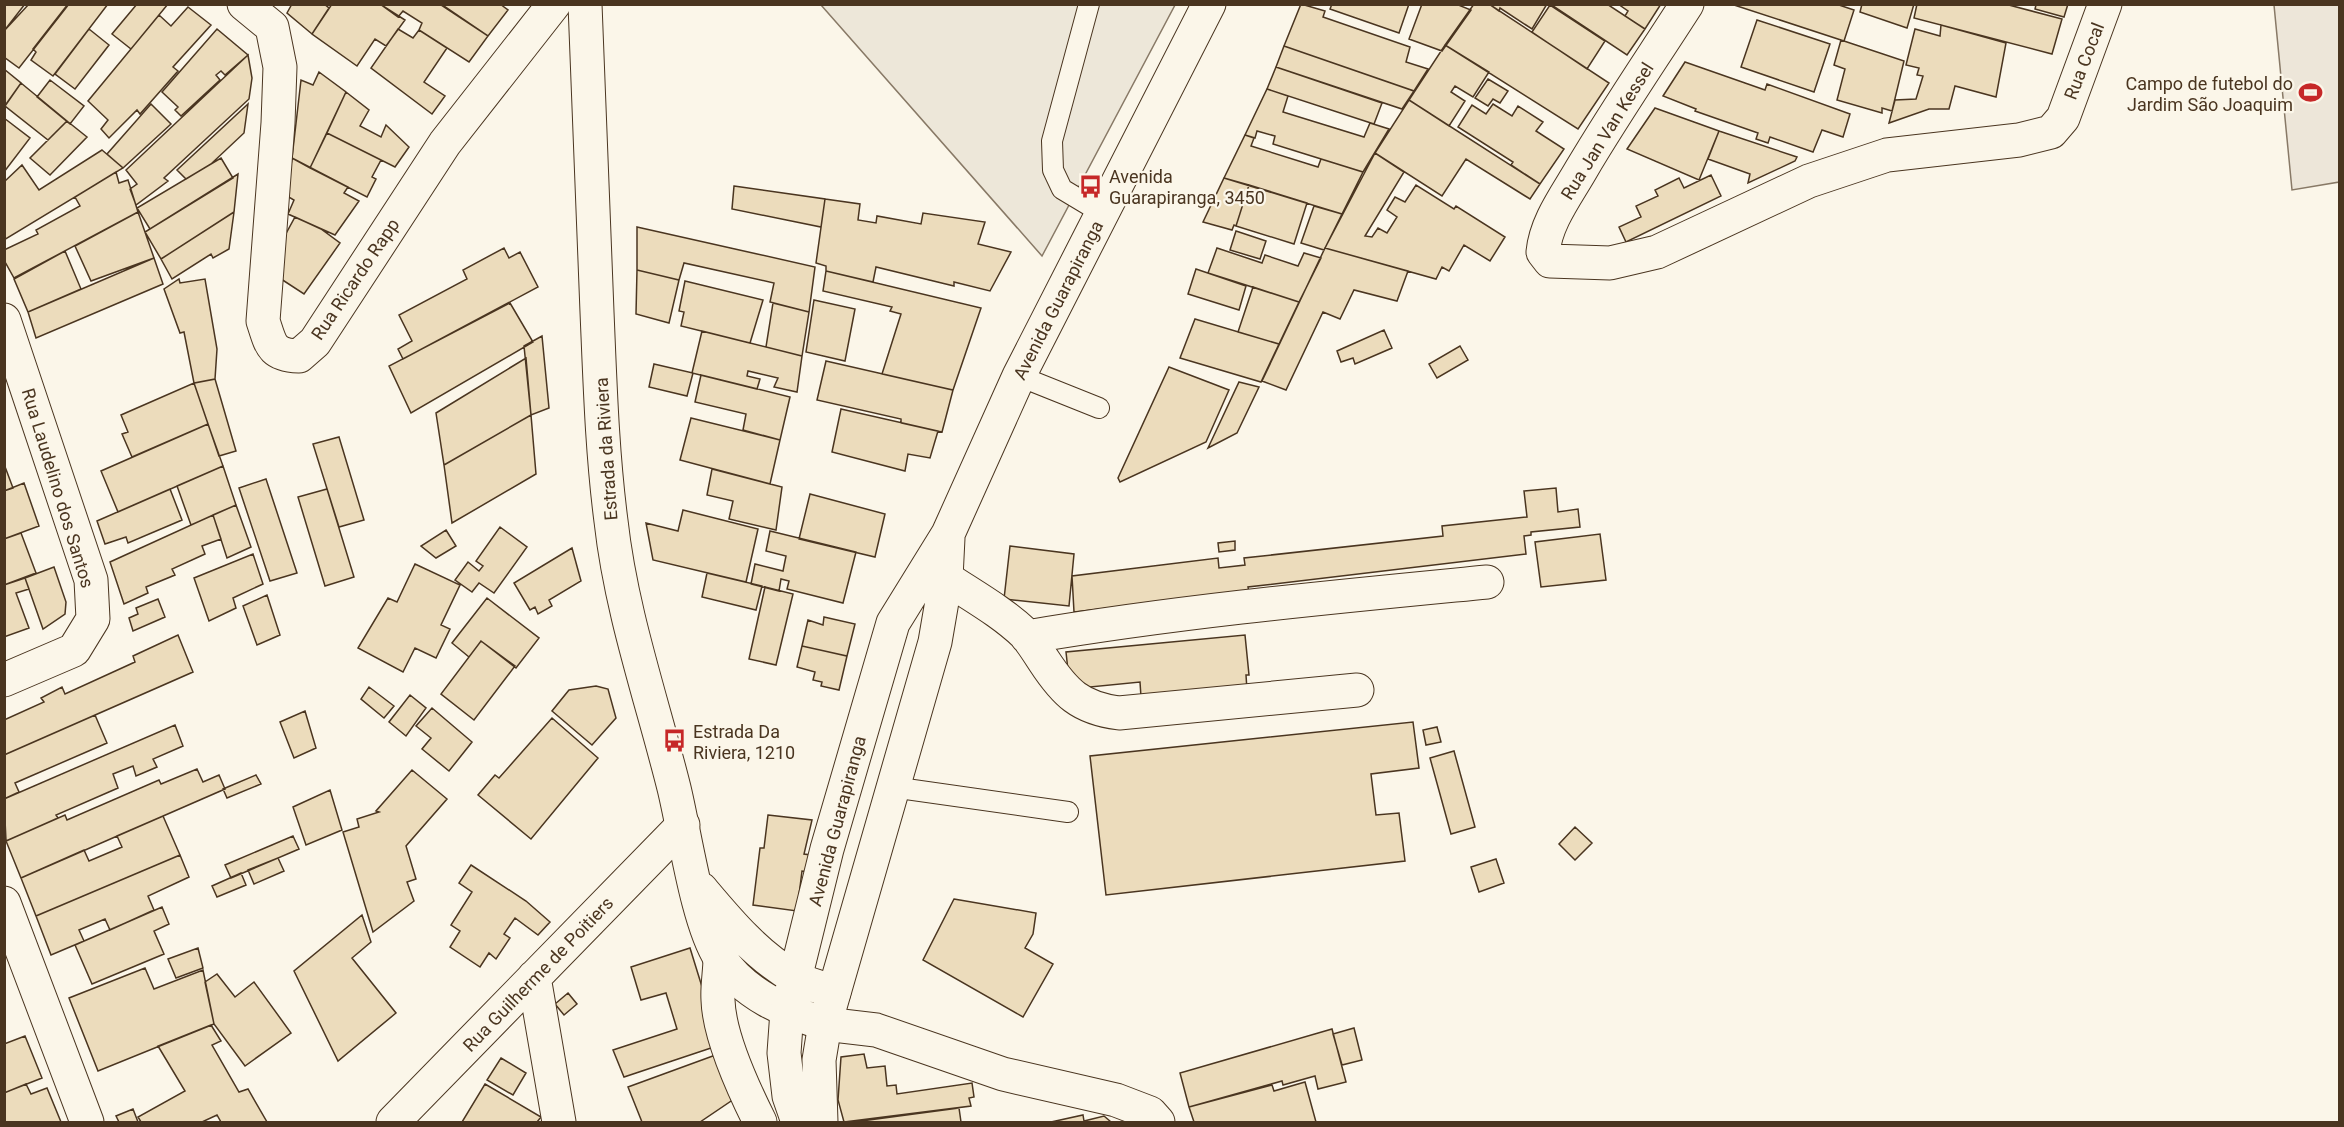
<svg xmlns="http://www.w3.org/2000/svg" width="2344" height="1127" viewBox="0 0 2344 1127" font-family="Roboto,sans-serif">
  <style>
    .green { fill: #ede6d9; stroke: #887966; stroke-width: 1.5 }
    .parking { fill: #ede7d9; stroke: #887966; stroke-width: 1.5 }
    .building { fill: #ecdcbc; stroke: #4a3520; stroke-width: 1.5 }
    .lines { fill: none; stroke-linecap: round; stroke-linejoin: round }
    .service-casing { stroke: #4a3520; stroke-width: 22 }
    .minor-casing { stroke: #4a3520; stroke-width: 35 }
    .tertiary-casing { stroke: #4a3520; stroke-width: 35 }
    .secondary-casing { stroke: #4a3520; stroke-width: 35 }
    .service { stroke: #fbf6e9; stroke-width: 20 }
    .minor { stroke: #fbf6e9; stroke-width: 33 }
    .tertiary { stroke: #fbf6e9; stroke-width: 33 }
    .secondary { stroke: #fbf6e9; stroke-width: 33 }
    .labels { text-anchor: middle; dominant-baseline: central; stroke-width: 4.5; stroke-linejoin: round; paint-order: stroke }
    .street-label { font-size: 18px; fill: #4a3520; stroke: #fbf6e9 }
    .poi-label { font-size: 18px; fill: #4a3520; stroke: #fbf6e9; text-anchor: start }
  </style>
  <rect width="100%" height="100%" fill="#fbf6e9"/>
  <path class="green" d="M 2274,5 L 2339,5 L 2339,182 L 2292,190 Z"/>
  <path class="parking" d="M 821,5 L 1175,5 L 1042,256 Z"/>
  <path class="building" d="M 4,4 L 25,4 L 4,31 Z
    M 29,4 L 69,4 L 19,68 L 4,57 L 4,31 Z
    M 68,4 L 108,4 L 53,76 L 31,60 L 36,52 L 33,49 Z
    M 137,4 L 168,4 L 131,49 L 112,34 Z
    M 292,4 L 324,4 L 329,8 L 312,34 L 287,13 Z
    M 332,4 L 380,4 L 405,20 L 386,46 L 375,39 L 357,66 L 312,34 Z
    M 380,4 L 441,4 L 488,36 L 469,62 L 419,30 L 422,23 L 403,11 L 398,17 Z
    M 500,4 L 508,10 L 488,36 L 441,5 Z
    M 1301,4 L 1325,11 L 1323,17 L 1410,47 L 1406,62 L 1428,69 L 1414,91 L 1284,46 Z
    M 1332,4 L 1409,4 L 1399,33 L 1330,9 Z
    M 1422,4 L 1456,4 L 1471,10 L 1442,51 L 1409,39 Z
    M 1474,4 L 1489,4 L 1609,83 L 1578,129 L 1445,45 Z
    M 1489,4 L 1547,4 L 1532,29 L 1500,8 L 1499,11 Z
    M 1550,4 L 1607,4 L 1645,29 L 1627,55 Z
    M 1618,4 L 1661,4 L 1645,29 L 1625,16 L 1628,11 Z
    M 1731,4 L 1836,4 L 1854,10 L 1844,41 Z
    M 1862,4 L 1914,4 L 1907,28 L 1860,12 Z
    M 1917,4 L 2005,4 L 2062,19 L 2052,54 L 1914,18 Z
    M 2032,4 L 2068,4 L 2064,17 L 2035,9 L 2036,5 Z
    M 1550,5 L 1605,41 L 1587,69 L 1532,32 Z
    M 188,7 L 211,25 L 173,67 L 178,71 L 140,114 L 137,110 L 109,138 L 101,129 L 108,120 L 88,101 L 159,15 L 171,26 Z
    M 1757,20 L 1830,44 L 1814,92 L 1741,67 Z
    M 1941,25 L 2006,43 L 1996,97 L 1955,86 L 1949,109 L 1929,109 L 1889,123 L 1895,100 L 1916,99 L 1923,76 L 1917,75 L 1919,68 L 1906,65 L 1915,29 L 1940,36 Z
    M 89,29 L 109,45 L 75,89 L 55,74 Z
    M 217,29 L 248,55 L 225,75 L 221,71 L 216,75 L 220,80 L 181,116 L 175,110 L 178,107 L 162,92 Z
    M 398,29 L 413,38 L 419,30 L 447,48 L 424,82 L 445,96 L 432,114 L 371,68 Z
    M 1841,40 L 1904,61 L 1892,111 L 1882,108 L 1882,113 L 1837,100 L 1845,69 L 1834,65 Z
    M 1445,45 L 1489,72 L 1473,97 L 1455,86 L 1451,92 L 1465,101 L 1449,126 L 1409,100 Z
    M 1284,46 L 1414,91 L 1402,109 L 1276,67 Z
    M 248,55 L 252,78 L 249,99 L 164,178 L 168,181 L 136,205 L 130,189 L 137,184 L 126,170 Z
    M 1685,62 L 1765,90 L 1767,84 L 1850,114 L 1843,137 L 1822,130 L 1813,152 L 1770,137 L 1768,143 L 1756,139 L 1758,133 L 1695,111 L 1696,109 L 1663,96 Z
    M 1276,67 L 1382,103 L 1374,124 L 1267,89 Z
    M 4,69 L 21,83 L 4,107 Z
    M 319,72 L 346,92 L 310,168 L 292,158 L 301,80 L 313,85 Z
    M 1488,79 L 1508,91 L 1500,103 L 1493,99 L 1488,106 L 1475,98 Z
    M 50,80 L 84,106 L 70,124 L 37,97 Z
    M 21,83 L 67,121 L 48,140 L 5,106 Z
    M 1267,89 L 1288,96 L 1283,112 L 1364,137 L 1370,123 L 1389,129 L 1363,172 L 1273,144 L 1275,136 L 1257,131 L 1255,138 L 1245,135 Z
    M 346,92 L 369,110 L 360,126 L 381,137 L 386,125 L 409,147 L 395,167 L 327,133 Z
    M 1409,100 L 1540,184 L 1530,199 L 1466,159 L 1442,196 L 1375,153 Z
    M 151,104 L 171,124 L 123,168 L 107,154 Z
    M 248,104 L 244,133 L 211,164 L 186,179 L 177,170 Z
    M 1493,104 L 1512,116 L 1518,106 L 1543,122 L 1536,131 L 1564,149 L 1540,184 L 1511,165 L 1513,162 L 1458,127 L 1472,105 L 1486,114 Z
    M 1655,108 L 1719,131 L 1699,180 L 1627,149 Z
    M 4,118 L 30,138 L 4,172 Z
    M 67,121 L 87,137 L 50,175 L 30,158 Z
    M 1719,131 L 1797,157 L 1795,161 L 1748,183 L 1750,174 L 1708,159 Z
    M 327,133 L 381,160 L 372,177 L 376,179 L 367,197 L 310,168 Z
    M 1245,135 L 1254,138 L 1251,146 L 1318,167 L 1321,159 L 1363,172 L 1342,214 L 1224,178 Z
    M 102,150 L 123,168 L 4,240 L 4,182 L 22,165 L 39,190 Z
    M 1375,153 L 1404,172 L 1365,236 L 1372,237 L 1378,228 L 1387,233 L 1397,217 L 1387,210 L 1395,197 L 1405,202 L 1416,185 L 1454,209 L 1456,206 L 1505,237 L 1490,261 L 1464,245 L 1449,271 L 1442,267 L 1436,279 L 1325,248 Z
    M 221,158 L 233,178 L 150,229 L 137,208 Z
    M 292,158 L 348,187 L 344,193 L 359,201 L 335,235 L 288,214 L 294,200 L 287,196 Z
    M 116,172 L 119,183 L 128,180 L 138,212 L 14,278 L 4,260 L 4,250 L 38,234 L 36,230 L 80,206 L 75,197 Z
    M 238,174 L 234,212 L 161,259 L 145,232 Z
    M 1711,175 L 1721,196 L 1626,242 L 1619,227 L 1641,217 L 1636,206 L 1658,196 L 1655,190 L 1679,178 L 1684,188 Z
    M 1224,178 L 1249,185 L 1236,226 L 1234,225 L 1232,230 L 1203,222 Z
    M 1249,185 L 1307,203 L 1294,244 L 1236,226 Z
    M 734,186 L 825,199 L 821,227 L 732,209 Z
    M 825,199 L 860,204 L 858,220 L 876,223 L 877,216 L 921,224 L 923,213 L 985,222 L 978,244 L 1011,252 L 990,291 L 954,282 L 954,286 L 876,267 L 873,282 L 826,271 L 826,266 L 816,263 Z
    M 1314,206 L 1342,214 L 1324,250 L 1301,243 Z
    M 138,212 L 154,258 L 91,281 L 75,246 Z
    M 234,212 L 229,249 L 213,258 L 211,254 L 172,279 L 161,259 Z
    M 295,217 L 321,229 L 340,243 L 304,294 L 278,277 L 282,241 Z
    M 637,227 L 815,267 L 809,312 L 770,302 L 774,283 L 684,263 L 679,280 L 637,270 Z
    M 1236,231 L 1266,241 L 1260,259 L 1230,250 Z
    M 504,248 L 509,258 L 520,252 L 538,287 L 403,359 L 398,349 L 412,341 L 399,315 L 467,279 L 463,270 Z
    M 1217,248 L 1262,263 L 1265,255 L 1298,266 L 1304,253 L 1321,258 L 1299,302 L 1208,273 Z
    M 1325,248 L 1408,271 L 1397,301 L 1354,290 L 1340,319 L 1323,312 L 1286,390 L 1262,381 Z
    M 65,251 L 81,289 L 28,312 L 14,279 Z
    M 154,258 L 163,284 L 36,338 L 28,312 Z
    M 1196,269 L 1246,286 L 1239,310 L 1188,294 Z
    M 637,270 L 679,280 L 669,323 L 636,314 Z
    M 826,271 L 981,308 L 953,390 L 882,374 L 901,314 L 890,311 L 892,307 L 823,291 Z
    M 179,279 L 180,283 L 205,279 L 217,349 L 215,379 L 194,383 L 184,332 L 180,333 L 164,289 Z
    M 685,281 L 763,300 L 750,343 L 681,326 L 684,312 L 679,311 Z
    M 1253,287 L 1299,302 L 1279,344 L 1238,332 Z
    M 814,300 L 855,309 L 845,361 L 806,352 Z
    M 510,303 L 533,342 L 411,413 L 389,366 Z
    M 773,303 L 809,312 L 802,356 L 766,347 Z
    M 1195,319 L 1279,344 L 1261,382 L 1180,358 Z
    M 1384,330 L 1392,348 L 1355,364 L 1353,358 L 1341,362 L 1337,351 Z
    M 702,331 L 802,356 L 797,392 L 774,387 L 778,378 L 748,371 L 747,376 L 760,379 L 757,389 L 692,373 Z
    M 542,336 L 549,408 L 531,415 L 524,346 Z
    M 1460,346 L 1468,360 L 1437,378 L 1429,364 Z
    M 526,358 L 531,415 L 444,465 L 436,413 Z
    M 826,361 L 953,390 L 942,432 L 901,423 L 901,419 L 817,400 Z
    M 654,364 L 693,373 L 687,396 L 649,387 Z
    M 1169,367 L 1229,390 L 1206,442 L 1120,482 L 1118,478 Z
    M 701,375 L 790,397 L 780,440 L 743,430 L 746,414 L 695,402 Z
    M 215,379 L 236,451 L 219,456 L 194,383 Z
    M 1239,382 L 1259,387 L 1237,433 L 1208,448 Z
    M 194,383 L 208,424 L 132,457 L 122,434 L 128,432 L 121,415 Z
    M 841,409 L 938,431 L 930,458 L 908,454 L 905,471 L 832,452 Z
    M 531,415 L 536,474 L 452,523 L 444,465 Z
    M 691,418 L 780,440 L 770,484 L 680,460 Z
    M 208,424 L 223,466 L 118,512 L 101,471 Z
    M 339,437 L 364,520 L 339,527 L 313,444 Z
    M 4,464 L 13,488 L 4,491 Z
    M 223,466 L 236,505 L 191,525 L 177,486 Z
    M 712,469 L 782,487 L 776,530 L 729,519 L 733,501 L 707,495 Z
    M 266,479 L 297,573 L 270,581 L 239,488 Z
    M 24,483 L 39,526 L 4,539 L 4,491 Z
    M 1556,488 L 1558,512 L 1578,509 L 1580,527 L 1531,532 L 1531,535 L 1524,536 L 1526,554 L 1248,587 L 1249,592 L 1074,612 L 1072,576 L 1218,558 L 1219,568 L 1245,565 L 1244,558 L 1443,536 L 1442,526 L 1527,517 L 1524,491 Z
    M 170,489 L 182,520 L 128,543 L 126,537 L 105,544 L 97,521 Z
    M 327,489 L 354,577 L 325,586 L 298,497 Z
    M 810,494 L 885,514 L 875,557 L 799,539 Z
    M 236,505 L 251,547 L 227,558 L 213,515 Z
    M 683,510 L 758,529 L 746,582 L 653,560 L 646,523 L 678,531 Z
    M 213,515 L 221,539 L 202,546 L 205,554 L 172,569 L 175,575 L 146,587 L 148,593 L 124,604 L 110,562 Z
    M 500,527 L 527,547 L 494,593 L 479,583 L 472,592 L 455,580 L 468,562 L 479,571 L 483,566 L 476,561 Z
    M 446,530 L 456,546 L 436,558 L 421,546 Z
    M 770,531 L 856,552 L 843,603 L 787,589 L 789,581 L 781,579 L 779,591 L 751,584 L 755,564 L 783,571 L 786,556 L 766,551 Z
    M 21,533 L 36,573 L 4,585 L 4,539 Z
    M 1600,534 L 1606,580 L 1541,587 L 1535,542 Z
    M 1235,541 L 1235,550 L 1219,552 L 1218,543 Z
    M 1010,546 L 1074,554 L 1069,606 L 1004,599 Z
    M 572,548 L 581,581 L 549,600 L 552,606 L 538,614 L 535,607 L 530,610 L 514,583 Z
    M 253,554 L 263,584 L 233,598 L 236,608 L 209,621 L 194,578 Z
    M 415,564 L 460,585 L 441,625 L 450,629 L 436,658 L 415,648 L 403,672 L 358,648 L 388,598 L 397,602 Z
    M 54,567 L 66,602 L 65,614 L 43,629 L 25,578 Z
    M 707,573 L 762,586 L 756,610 L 702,597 Z
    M 25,578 L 29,589 L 16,593 L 29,628 L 4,637 L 4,585 Z
    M 765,587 L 793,594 L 776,665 L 749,659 Z
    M 267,595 L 280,635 L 257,645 L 243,606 Z
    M 487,598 L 539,638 L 516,668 L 481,641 L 469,657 L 452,643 Z
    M 158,599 L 165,617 L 133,631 L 129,618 L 138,614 L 136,608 Z
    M 824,617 L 855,624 L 847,656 L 802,646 L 808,620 L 823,625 Z
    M 178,635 L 193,672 L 4,755 L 4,720 L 44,702 L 41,698 L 62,687 L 65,694 L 135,662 L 133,656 Z
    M 1245,635 L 1249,675 L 1246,675 L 1247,690 L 1141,697 L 1140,682 L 1070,689 L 1066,652 Z
    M 481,641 L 515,666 L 474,720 L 441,694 Z
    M 802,646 L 847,656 L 839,690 L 821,686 L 822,682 L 813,680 L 815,672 L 797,667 Z
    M 596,686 L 608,689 L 616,718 L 592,745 L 552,711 L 569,690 Z
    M 369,687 L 394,706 L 384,718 L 361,699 Z
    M 410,695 L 426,708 L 406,736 L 389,722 Z
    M 432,708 L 472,742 L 449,771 L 422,749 L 431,738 L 416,726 Z
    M 305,711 L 316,748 L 294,758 L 280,722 Z
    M 95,715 L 107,743 L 15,783 L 19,792 L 4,799 L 4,755 Z
    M 552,718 L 598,758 L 531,839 L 478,795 L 495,775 L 499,778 Z
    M 1413,722 L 1419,768 L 1371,774 L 1376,815 L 1399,813 L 1405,861 L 1106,895 L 1090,756 Z
    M 175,725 L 183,746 L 153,759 L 157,767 L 136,776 L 133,766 L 113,774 L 118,788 L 56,815 L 58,818 L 6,841 L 4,799 Z
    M 1437,727 L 1441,742 L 1426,745 L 1423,730 Z
    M 1454,751 L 1475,827 L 1451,834 L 1430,758 Z
    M 197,769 L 203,782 L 219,775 L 225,789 L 21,878 L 6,841 L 65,815 L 67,820 L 159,780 L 161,784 Z
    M 412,770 L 447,799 L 406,846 L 416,879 L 407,882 L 414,901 L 373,932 L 343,832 L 359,827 L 357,819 L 379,812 L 376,811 Z
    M 256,775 L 261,784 L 227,798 L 223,789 Z
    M 330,790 L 342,830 L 306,845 L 293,807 Z
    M 768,815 L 812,820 L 804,854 L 811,855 L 809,872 L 802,871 L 797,911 L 753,905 L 760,848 L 764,848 Z
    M 163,816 L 180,855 L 36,916 L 21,878 L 84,850 L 89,861 L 122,847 L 117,836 Z
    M 1575,827 L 1592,843 L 1575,860 L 1559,844 Z
    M 293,836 L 299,849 L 231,878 L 225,865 Z
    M 180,855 L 189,877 L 148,896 L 154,910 L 110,930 L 105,919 L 79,930 L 84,941 L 51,955 L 36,916 Z
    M 278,858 L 284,871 L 254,884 L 248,870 Z
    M 1496,859 L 1504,883 L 1479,892 L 1471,867 Z
    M 471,865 L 526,901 L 550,922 L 538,935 L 515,918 L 504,934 L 510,938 L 496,959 L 489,953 L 480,967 L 450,947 L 460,931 L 451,925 L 472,892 L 459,883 Z
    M 241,873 L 246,885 L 217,897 L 212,886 Z
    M 954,899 L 1036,913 L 1033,934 L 1025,948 L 1053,964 L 1023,1017 L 923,960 Z
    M 162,907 L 169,924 L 154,931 L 164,954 L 92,984 L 75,945 Z
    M 362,915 L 371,942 L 352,958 L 396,1013 L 338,1061 L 294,971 Z
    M 198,948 L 203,968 L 176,978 L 168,959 Z
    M 690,948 L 720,1045 L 624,1077 L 613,1050 L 677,1029 L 666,993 L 641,1000 L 631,967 Z
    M 145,968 L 154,989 L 203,970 L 214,1024 L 98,1071 L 69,998 Z
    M 217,974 L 235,997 L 254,982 L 291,1033 L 245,1066 L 214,1024 L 205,982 Z
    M 568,993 L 577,1004 L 564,1015 L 555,1004 Z
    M 211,1025 L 221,1041 L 212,1045 L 239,1092 L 248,1089 L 267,1122 L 221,1122 L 217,1115 L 202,1122 L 141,1122 L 138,1117 L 185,1091 L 158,1046 Z
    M 1354,1028 L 1362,1060 L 1342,1065 L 1333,1034 Z
    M 1332,1029 L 1346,1082 L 1318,1089 L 1315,1076 L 1283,1085 L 1282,1081 L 1189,1107 L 1180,1073 Z
    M 25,1036 L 42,1078 L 4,1093 L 4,1044 Z
    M 721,1053 L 737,1097 L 700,1122 L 642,1122 L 628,1087 Z
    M 864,1054 L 867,1068 L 885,1066 L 887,1086 L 896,1085 L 897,1094 L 972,1083 L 974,1097 L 969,1098 L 971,1106 L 844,1122 L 838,1100 L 841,1057 Z
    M 501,1058 L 526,1073 L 513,1095 L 487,1080 Z
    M 1305,1082 L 1316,1122 L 1194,1122 L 1189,1107 L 1272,1085 L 1274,1091 Z
    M 26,1084 L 31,1094 L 47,1088 L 61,1122 L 4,1122 L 4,1093 Z
    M 485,1084 L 541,1117 L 537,1122 L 462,1122 Z
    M 959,1108 L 961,1122 L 854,1122 Z
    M 133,1109 L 138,1122 L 119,1122 L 116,1116 Z
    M 1083,1115 L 1084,1121 L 1104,1116 L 1111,1122 L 1051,1122 Z"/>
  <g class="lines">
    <defs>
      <path id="service" d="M 1089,4 L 1052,141 L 1053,170 L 1062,189 L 1102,213
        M 1019,376 L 1099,408
        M 892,787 L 1068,812"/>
      <path id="minor" d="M 244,4 L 272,27 L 280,67 L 278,123 L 263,321 C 271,345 271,355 299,356 L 315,342 L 445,143 L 554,4
        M 1687,4 C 1651,60 1614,114 1581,170 C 1566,196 1546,222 1543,252 L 1550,261 L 1610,263 L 1657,252 L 1809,181 L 1887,155 L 2019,140 L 2051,132 L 2063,118 L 2105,4
        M 4,320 L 91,580 L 93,619 L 74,650 L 4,680
        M 946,578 C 973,596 1002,612 1025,634 C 1032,642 1038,652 1044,661 C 1065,693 1080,708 1119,713 L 1357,690
        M 1027,637 C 1180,611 1333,597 1487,582
        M 4,903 L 87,1122
        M 534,977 L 559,1122
        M 825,1024 L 876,1030 L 1003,1074 L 1116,1100 L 1150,1113 L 1158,1122
        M 393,1122 L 683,825"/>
      <path id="tertiary" d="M 585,4 C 589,107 593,210 597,312 C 600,382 602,452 611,521 C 621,612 652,700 674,788 C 685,833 697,922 720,958 C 745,995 784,1011 825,1024
        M 701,889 C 728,921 756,955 794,977 C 805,984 821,987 834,992"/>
      <path id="secondary" d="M 720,958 C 720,972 717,986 718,1000 C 719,1037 744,1090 760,1122
        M 798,1122 L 789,1096 L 784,1053 L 787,1011 L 827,849 L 893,623 L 948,534 L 1019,376 L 1209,4
        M 821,1122 L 819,1060 L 825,1024 L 935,642 L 946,578 L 948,538"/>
    </defs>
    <use href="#service" class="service-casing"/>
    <use href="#minor" class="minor-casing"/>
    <use href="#tertiary" class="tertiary-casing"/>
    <use href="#secondary" class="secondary-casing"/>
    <use href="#service" class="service"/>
    <use href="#minor" class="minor"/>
    <use href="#tertiary" class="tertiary"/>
    <use href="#secondary" class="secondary"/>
  </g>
  <defs>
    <symbol id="stadium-bare" viewBox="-9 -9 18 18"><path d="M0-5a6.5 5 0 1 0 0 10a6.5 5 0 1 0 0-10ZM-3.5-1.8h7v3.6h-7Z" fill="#c62828" stroke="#fbf6e9" stroke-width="2.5" paint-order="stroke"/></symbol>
    <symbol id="bus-bare" viewBox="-9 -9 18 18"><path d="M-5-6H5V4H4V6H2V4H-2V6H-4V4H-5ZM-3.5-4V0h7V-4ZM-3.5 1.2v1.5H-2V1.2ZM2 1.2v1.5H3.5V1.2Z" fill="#c62828" stroke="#fbf6e9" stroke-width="2.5" paint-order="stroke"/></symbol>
  </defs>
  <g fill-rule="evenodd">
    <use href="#stadium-bare" x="2294" y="76" width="33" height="33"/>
    <use href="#bus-bare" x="1074" y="170" width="33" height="33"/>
    <use href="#bus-bare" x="658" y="724" width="33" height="33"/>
  </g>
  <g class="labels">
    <g class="street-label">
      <text transform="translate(2084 61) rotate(-69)">Rua Cocal</text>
      <text transform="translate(1607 131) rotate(-58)">Rua Jan Van Kessel</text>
      <text transform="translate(355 279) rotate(-56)">Rua Ricardo Rapp</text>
      <text transform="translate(1058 300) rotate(-63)">Avenida Guarapiranga</text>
      <text transform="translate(606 449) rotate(-94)">Estrada da Riviera</text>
      <text transform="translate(58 488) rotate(73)">Rua Laudelino dos Santos</text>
      <text transform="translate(837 821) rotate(-75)">Avenida Guarapiranga</text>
      <text transform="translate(538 974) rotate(-46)">Rua Guilherme de Poitiers</text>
    </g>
    <g class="poi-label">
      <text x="2293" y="83" text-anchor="end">Campo de futebol do<tspan x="2293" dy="21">Jardim São Joaquim</tspan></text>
      <text x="1109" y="176">Avenida<tspan x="1109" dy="21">Guarapiranga, 3450</tspan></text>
      <text x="693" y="731">Estrada Da<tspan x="693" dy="21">Riviera, 1210</tspan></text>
    </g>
  </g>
  <rect width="2344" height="1127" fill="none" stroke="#4a3520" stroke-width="12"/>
</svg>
